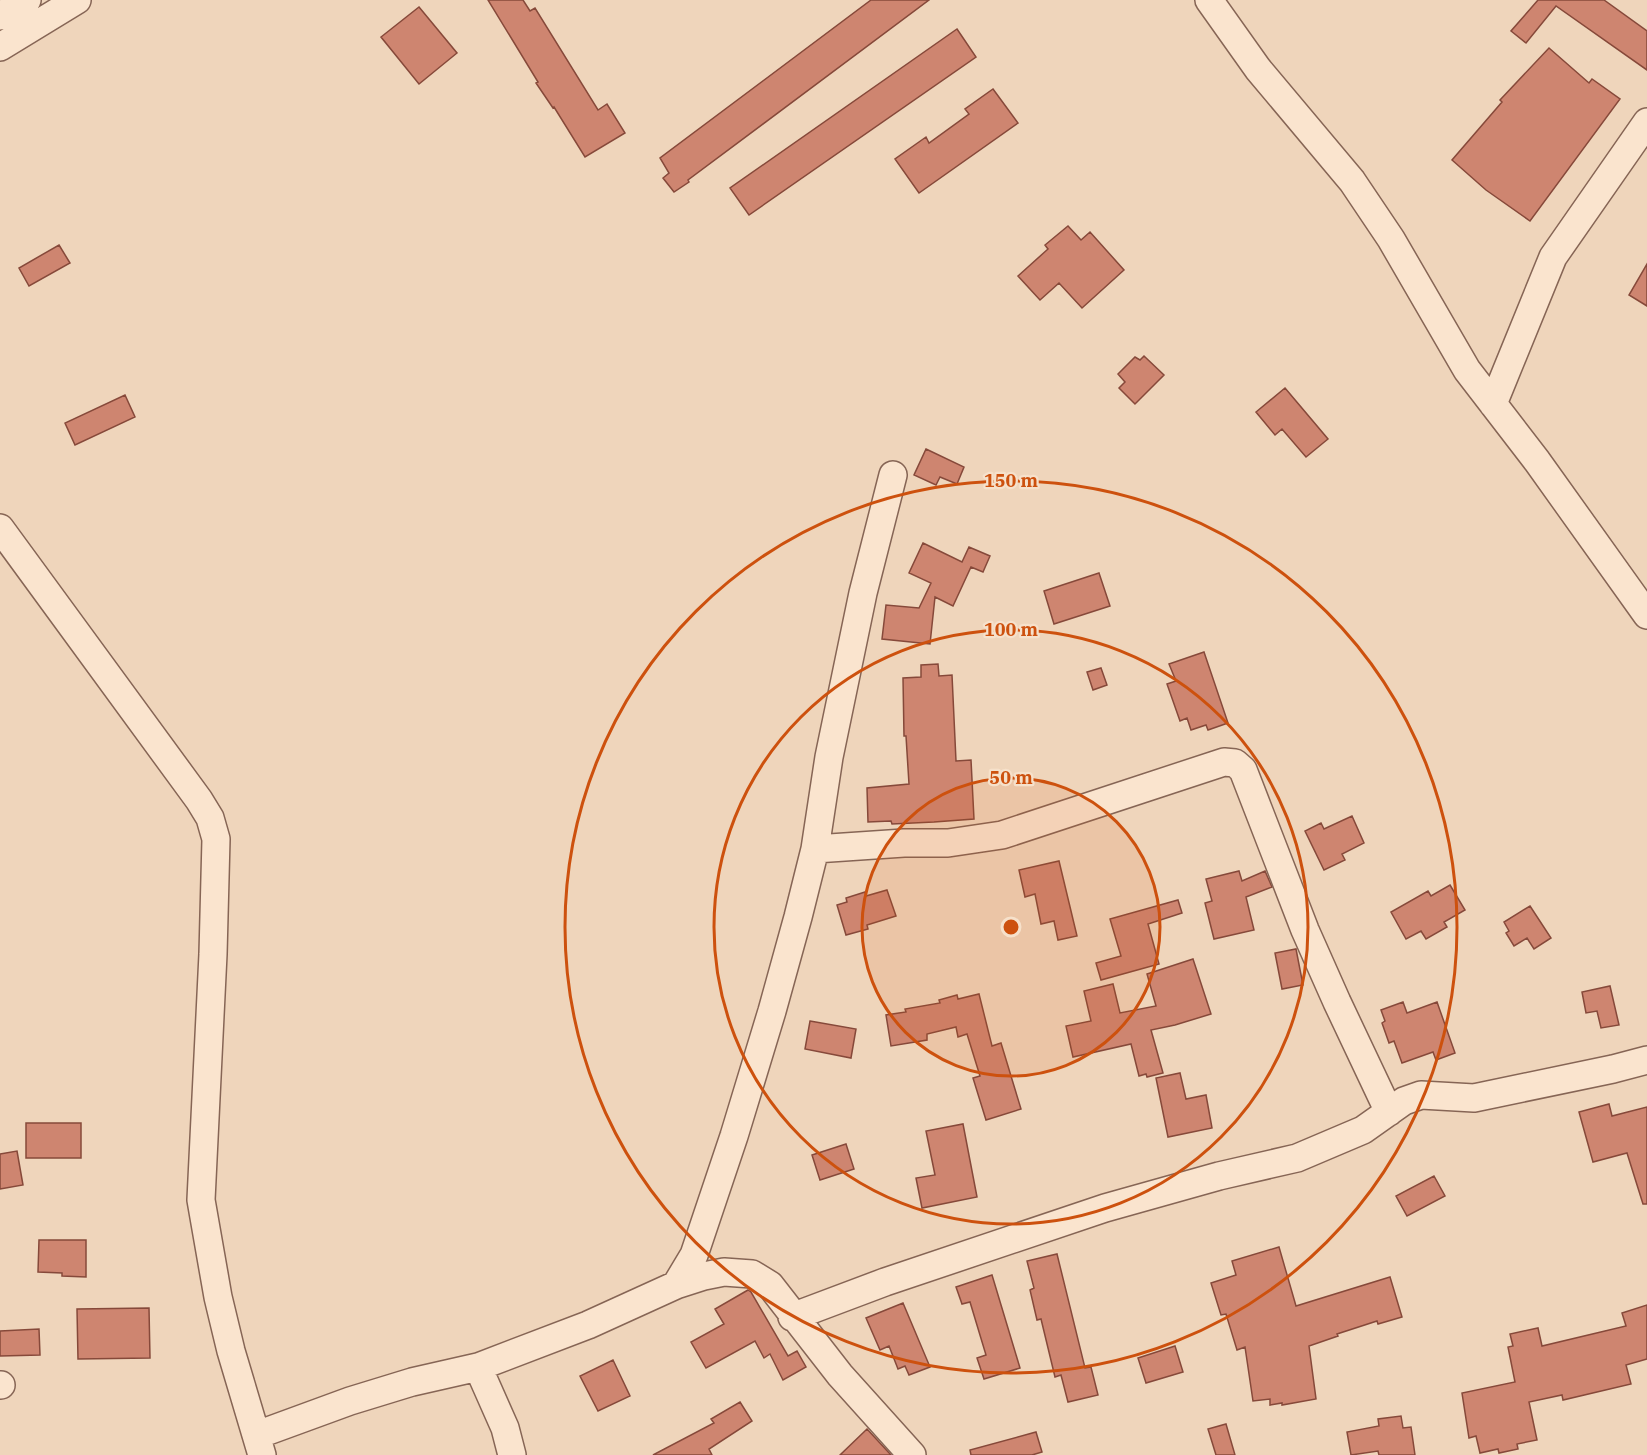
<svg xmlns="http://www.w3.org/2000/svg" width="1647" height="1455" viewBox="0 0 1647 1455" font-family="'IBM Plex Serif',serif">
  <style>
    .building { fill: #ce8570; stroke: #86493a; stroke-width: 1.5 }
    .lines { fill: none; stroke-linecap: round; stroke-linejoin: round }
    .minor-casing { stroke: #866555; stroke-width: 30 }
    .minor { stroke: #fae4ce; stroke-width: 27 }
    .ring { fill: none; stroke: #cd510e; stroke-width: 3 }
    .centre { fill: #cd510e; stroke: #f6e1cb; stroke-width: 3 }
    .ring-label { font-size: 18px; text-anchor: middle; font-weight: bold; fill: #cd510e; stroke: #f6e1cb; stroke-width: 4.5; stroke-linejoin: round; paint-order: stroke }
  </style>
  <rect width="100%" height="100%" fill="#efd5bb"/>
  <path class="building" d="M 488,0 L 523,0 L 530,11 L 535,8 L 598,110 L 607,104 L 625,133 L 585,157 L 554,107 L 553,108 L 536,83 L 538,82 Z
    M 871,0 L 929,0 L 688,180 L 689,182 L 674,192 L 663,178 L 669,173 L 660,158 Z
    M 1538,0 L 1604,0 L 1647,31 L 1647,70 L 1556,6 L 1526,43 L 1511,31 Z
    M 419,7 L 457,53 L 419,84 L 381,37 Z
    M 957,29 L 976,57 L 749,215 L 730,188 Z
    M 1549,48 L 1589,83 L 1592,79 L 1620,99 L 1530,221 L 1486,190 L 1452,160 L 1502,102 L 1500,100 Z
    M 993,89 L 1018,123 L 919,193 L 895,159 L 926,137 L 929,143 L 969,114 L 965,109 Z
    M 1068,226 L 1081,240 L 1090,232 L 1124,270 L 1082,308 L 1059,283 L 1040,300 L 1018,276 L 1048,249 L 1045,245 Z
    M 59,245 L 70,263 L 29,286 L 19,268 Z
    M 1647,264 L 1647,306 L 1629,295 Z
    M 1144,356 L 1164,375 L 1135,404 L 1119,388 L 1125,382 L 1118,374 L 1135,357 L 1140,360 Z
    M 1285,388 L 1328,439 L 1306,457 L 1282,429 L 1275,435 L 1256,412 Z
    M 125,395 L 135,417 L 75,445 L 65,423 Z
    M 926,449 L 964,467 L 957,484 L 940,477 L 936,485 L 914,475 Z
    M 923,543 L 962,562 L 969,547 L 990,556 L 983,572 L 971,567 L 953,606 L 935,597 L 930,644 L 882,639 L 886,605 L 919,608 L 931,583 L 909,573 Z
    M 1099,573 L 1110,606 L 1054,624 L 1044,591 Z
    M 1204,652 L 1228,723 L 1208,730 L 1206,725 L 1191,730 L 1187,718 L 1180,721 L 1167,684 L 1176,681 L 1169,664 Z
    M 938,664 L 939,676 L 952,675 L 956,761 L 971,760 L 974,819 L 934,822 L 892,824 L 891,821 L 868,822 L 867,788 L 909,784 L 906,736 L 904,736 L 903,678 L 921,677 L 921,665 Z
    M 1101,668 L 1107,685 L 1093,690 L 1087,672 Z
    M 1352,816 L 1364,843 L 1342,854 L 1345,860 L 1324,870 L 1305,831 L 1321,823 L 1324,829 Z
    M 1059,861 L 1077,936 L 1058,940 L 1054,921 L 1041,924 L 1035,894 L 1025,897 L 1019,870 Z
    M 1239,871 L 1242,881 L 1265,871 L 1272,887 L 1246,897 L 1254,930 L 1214,939 L 1205,903 L 1212,901 L 1206,879 Z
    M 1450,885 L 1465,910 L 1444,922 L 1447,927 L 1426,939 L 1421,931 L 1406,939 L 1391,912 L 1428,891 L 1431,896 Z
    M 887,890 L 896,916 L 867,925 L 868,929 L 846,935 L 837,905 L 847,902 L 846,898 L 865,892 L 866,896 Z
    M 1178,900 L 1182,913 L 1148,924 L 1159,964 L 1101,980 L 1096,963 L 1121,956 L 1110,919 Z
    M 1530,906 L 1551,938 L 1534,949 L 1527,938 L 1514,946 L 1506,933 L 1509,931 L 1504,922 Z
    M 1296,949 L 1303,985 L 1282,989 L 1275,953 Z
    M 1193,959 L 1211,1014 L 1175,1025 L 1151,1030 L 1163,1073 L 1147,1077 L 1146,1074 L 1139,1076 L 1131,1044 L 1073,1057 L 1066,1026 L 1091,1021 L 1084,991 L 1113,984 L 1120,1013 L 1156,1006 L 1147,974 Z
    M 1610,986 L 1619,1025 L 1601,1028 L 1597,1011 L 1586,1013 L 1582,992 Z
    M 979,994 L 992,1046 L 1001,1043 L 1021,1109 L 986,1120 L 973,1078 L 980,1076 L 967,1034 L 958,1037 L 956,1027 L 927,1034 L 927,1040 L 891,1046 L 886,1015 L 906,1012 L 905,1009 L 940,1003 L 939,1000 L 957,995 L 958,999 Z
    M 1403,1002 L 1407,1013 L 1437,1002 L 1455,1053 L 1436,1060 L 1433,1052 L 1402,1063 L 1394,1041 L 1389,1043 L 1382,1023 L 1385,1021 L 1381,1010 Z
    M 810,1021 L 856,1029 L 851,1058 L 805,1049 Z
    M 1180,1073 L 1186,1099 L 1206,1095 L 1212,1128 L 1168,1137 L 1156,1078 Z
    M 1609,1104 L 1612,1116 L 1647,1107 L 1647,1204 L 1643,1204 L 1627,1153 L 1593,1162 L 1579,1112 Z
    M 26,1123 L 81,1123 L 81,1158 L 26,1158 Z
    M 963,1124 L 977,1197 L 922,1208 L 916,1178 L 935,1175 L 926,1131 Z
    M 846,1144 L 854,1169 L 820,1180 L 812,1155 Z
    M 17,1151 L 23,1185 L 0,1189 L 0,1154 Z
    M 1434,1176 L 1445,1196 L 1407,1216 L 1396,1196 Z
    M 39,1240 L 86,1240 L 86,1277 L 62,1276 L 62,1273 L 38,1272 Z
    M 1279,1247 L 1296,1306 L 1390,1277 L 1402,1317 L 1378,1324 L 1377,1321 L 1337,1334 L 1338,1336 L 1309,1346 L 1316,1399 L 1282,1405 L 1282,1403 L 1270,1405 L 1270,1399 L 1253,1401 L 1245,1347 L 1237,1350 L 1226,1314 L 1221,1315 L 1211,1283 L 1236,1275 L 1232,1261 Z
    M 1057,1254 L 1085,1368 L 1091,1367 L 1098,1395 L 1068,1402 L 1061,1375 L 1055,1377 L 1041,1319 L 1037,1320 L 1030,1290 L 1034,1288 L 1027,1261 Z
    M 992,1275 L 1020,1368 L 984,1379 L 977,1358 L 986,1355 L 970,1302 L 962,1304 L 956,1287 Z
    M 748,1290 L 751,1292 L 788,1356 L 797,1351 L 806,1367 L 783,1380 L 770,1354 L 764,1358 L 755,1341 L 706,1368 L 691,1342 L 724,1324 L 715,1309 Z
    M 903,1303 L 930,1367 L 909,1375 L 905,1366 L 898,1369 L 889,1346 L 880,1350 L 866,1318 Z
    M 1647,1305 L 1647,1359 L 1626,1365 L 1631,1384 L 1563,1400 L 1562,1395 L 1529,1402 L 1537,1440 L 1517,1444 L 1518,1449 L 1499,1453 L 1498,1449 L 1480,1453 L 1476,1436 L 1469,1438 L 1462,1393 L 1515,1382 L 1508,1347 L 1513,1346 L 1510,1334 L 1538,1328 L 1542,1346 L 1626,1326 L 1622,1313 Z
    M 149,1308 L 150,1358 L 78,1359 L 77,1309 Z
    M 39,1329 L 40,1355 L 0,1356 L 0,1331 Z
    M 1175,1346 L 1183,1372 L 1146,1383 L 1138,1358 Z
    M 613,1360 L 630,1396 L 598,1411 L 580,1376 Z
    M 740,1402 L 752,1421 L 709,1449 L 712,1455 L 653,1455 L 714,1423 L 711,1419 Z
    M 1401,1416 L 1403,1428 L 1411,1427 L 1415,1455 L 1379,1455 L 1378,1451 L 1351,1455 L 1347,1432 L 1379,1426 L 1378,1419 Z
    M 1226,1424 L 1235,1455 L 1216,1455 L 1208,1429 Z
    M 867,1429 L 891,1455 L 840,1455 Z
    M 1036,1432 L 1042,1452 L 1032,1455 L 971,1455 L 970,1450 Z"/>
  <g class="lines">
    <defs>
      <path id="minor" d="M 1209,0 L 1258,69 L 1352,181 L 1391,239 L 1467,370 L 1537,461 L 1647,615
        M 0,16 L 27,0
        M 0,47 L 77,0
        M 1493,404 L 1553,257 L 1647,122
        M 0,528 L 199,800 L 210,818 L 216,839 L 213,954 L 201,1200 L 218,1297 L 231,1351 L 262,1455
        M 815,849 L 904,843 L 948,843 L 1002,835 L 1224,762 L 1235,763 L 1243,770 L 1305,930 L 1337,1002 L 1389,1112
        M 676,1285 L 694,1255 L 734,1136 L 772,1011 L 798,917 L 815,849 L 829,757 L 863,593 L 893,475
        M 792,1317 L 885,1282 L 1105,1208 L 1219,1176 L 1297,1158 L 1363,1130 L 1404,1101 L 1421,1095 L 1474,1098 L 1613,1069 L 1647,1060
        M 478,1367 L 588,1325 L 676,1285 L 704,1276 L 724,1272 L 752,1274 L 770,1285 L 840,1375 L 912,1455
        M 0,1385 L 1,1385
        M 257,1435 L 350,1401 L 412,1382 L 478,1367 L 505,1428 L 512,1455"/>
    </defs>
    <use href="#minor" class="minor-casing"/>
    <use href="#minor" class="minor"/>
  </g>
  <circle cx="1011" cy="927" r="149" fill="#cd510e" fill-opacity=".12"/>
  <g class="ring">
    <circle cx="1011" cy="927" r="149"/>
    <circle cx="1011" cy="927" r="297"/>
    <circle cx="1011" cy="927" r="446"/>
  </g>
  <circle cx="1011" cy="927" r="9" class="centre"/>
  <g class="ring-label">
    <text x="1011" y="487">150 m</text>
    <text x="1011" y="636">100 m</text>
    <text x="1011" y="784">50 m</text>
  </g>
</svg>
